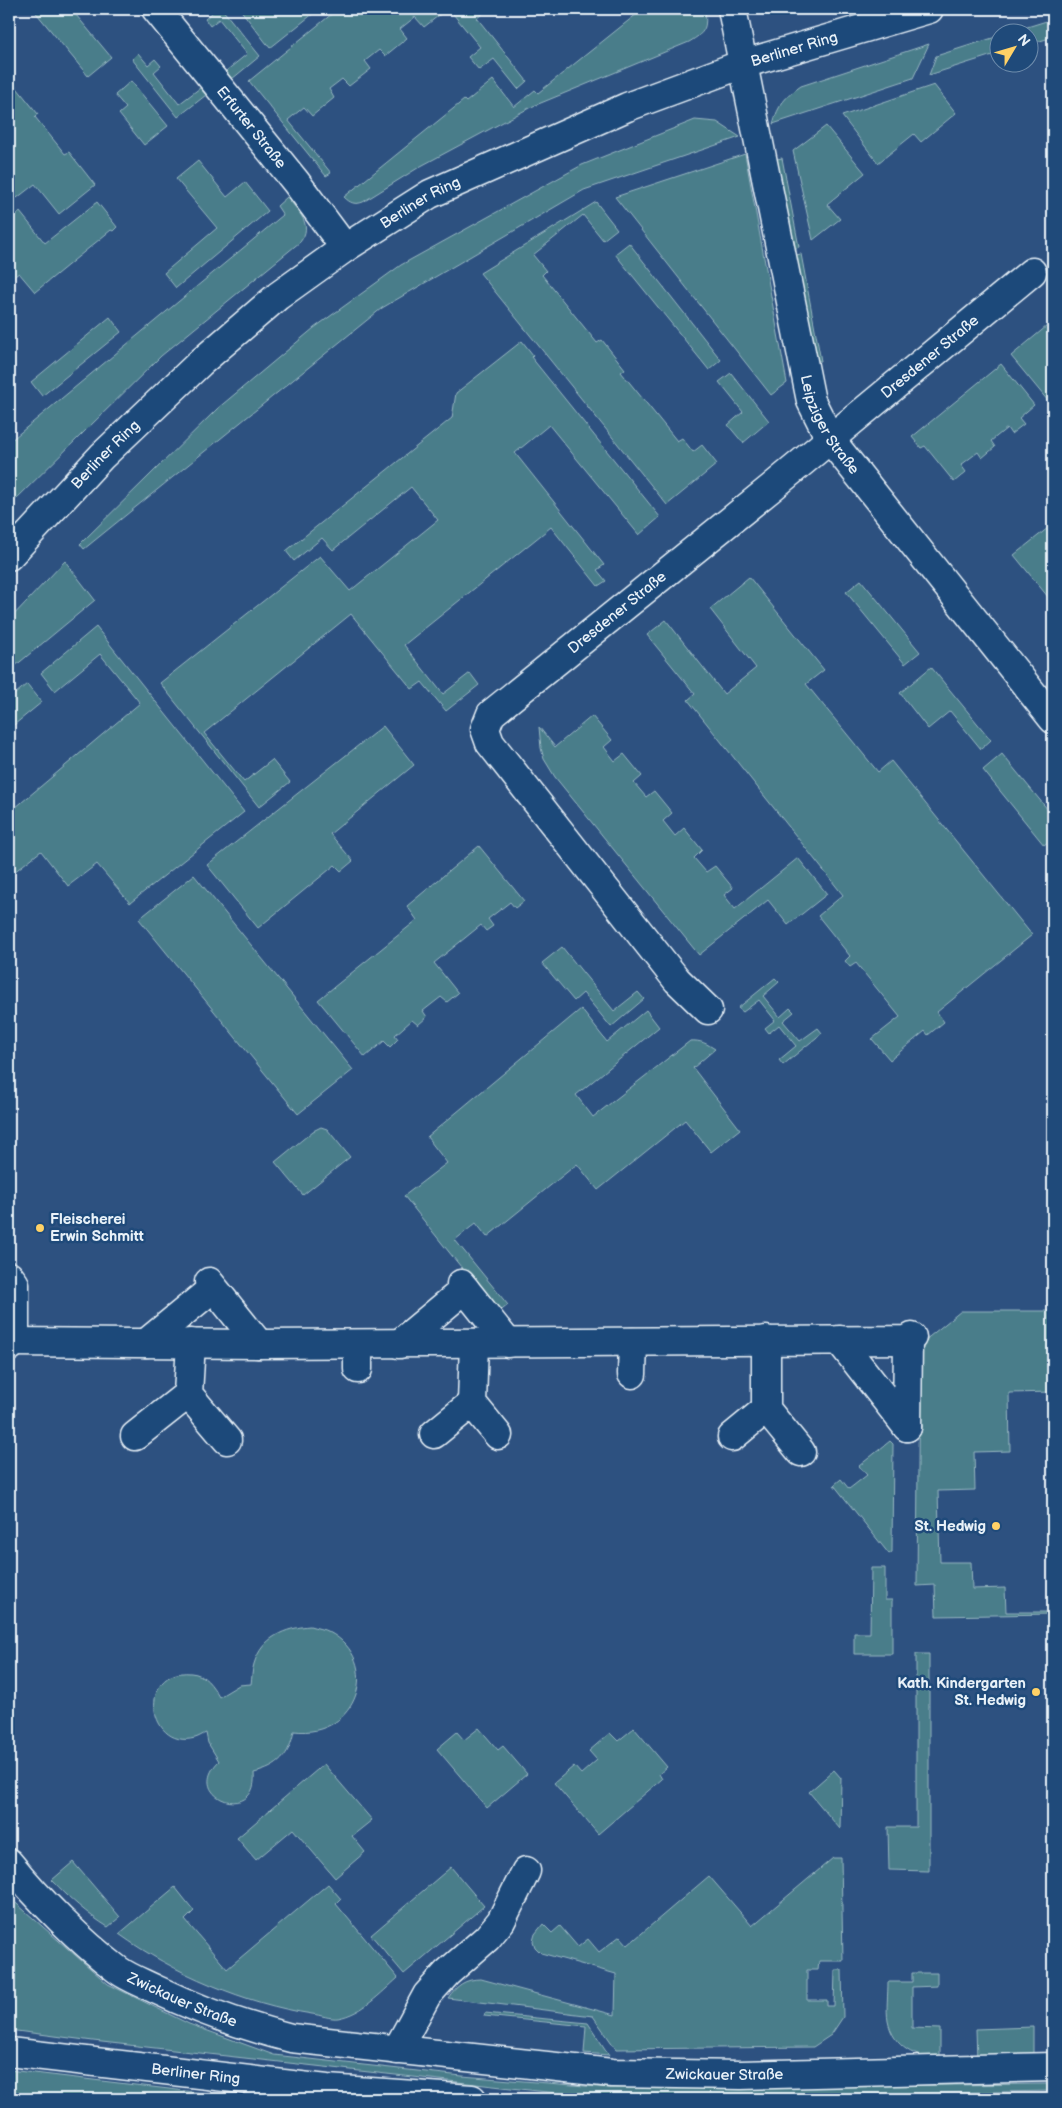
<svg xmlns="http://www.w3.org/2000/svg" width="1062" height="2108" viewBox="0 0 1062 2108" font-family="'Balsamiq Sans',sans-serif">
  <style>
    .green { fill: #487d8a; stroke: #98b7c1 }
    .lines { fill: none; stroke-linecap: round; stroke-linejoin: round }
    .minor-casing { stroke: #e8f1f8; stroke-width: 31 }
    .minor { stroke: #1f4a7a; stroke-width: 28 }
    .poi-dot { fill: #ffd166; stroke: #1f4a7a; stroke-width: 2 }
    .labels { text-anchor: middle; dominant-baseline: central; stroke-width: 5; stroke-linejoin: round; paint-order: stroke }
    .street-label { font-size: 15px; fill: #e8f1f8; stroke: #1f4a7a }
    .poi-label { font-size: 15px; font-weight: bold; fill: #e8f1f8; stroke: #1f4a7a; text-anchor: end }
  </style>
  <rect width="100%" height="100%" fill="#2d5180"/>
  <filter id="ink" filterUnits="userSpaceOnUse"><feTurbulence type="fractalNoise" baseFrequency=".02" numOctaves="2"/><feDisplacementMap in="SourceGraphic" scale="10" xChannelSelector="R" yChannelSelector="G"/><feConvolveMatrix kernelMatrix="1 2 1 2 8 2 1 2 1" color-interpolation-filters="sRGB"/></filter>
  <g filter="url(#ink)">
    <path class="green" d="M 33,9 L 71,9 L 111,57 L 88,76 Z
      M 211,9 L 222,9 L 260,56 L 232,79 L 226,71 L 247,54 L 219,19 L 210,26 L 205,19 L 213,12 Z
      M 240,9 L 295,9 L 299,13 L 304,9 L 319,9 L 270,48 Z
      M 338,9 L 447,9 L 424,27 L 415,17 L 400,29 L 407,38 L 385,56 L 379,50 L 365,61 L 371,69 L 349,86 L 342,79 L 329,89 L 334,98 L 312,116 L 304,107 L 288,120 L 331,173 L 326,176 L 249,81 Z
      M 449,9 L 489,9 L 477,18 L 527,81 L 518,89 L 494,59 L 479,70 L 468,57 L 480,47 Z
      M 643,9 L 705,9 C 707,28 706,32 689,42 L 531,107 L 421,166 L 363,202 C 355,205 350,203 344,197 L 464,100 L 466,102 L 493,80 L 514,107 L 535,90 L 538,93 Z
      M 1053,19 L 1053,37 L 1030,44 L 1030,32 L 1011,32 Z
      M 999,36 L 999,53 L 929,75 L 936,56 Z
      M 929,44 L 913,78 L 773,124 C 778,105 785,97 801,86 Z
      M 138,53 L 148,65 L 155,59 L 161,66 L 154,72 L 179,104 L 200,88 L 206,95 L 178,117 L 132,59 Z
      M 9,78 L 38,114 L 35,117 L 65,154 L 69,152 L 95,185 L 59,214 L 35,184 L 17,198 L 9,191 Z
      M 131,81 L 168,126 L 144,145 L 119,114 L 126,108 L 115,95 Z
      M 934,85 L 956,113 L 921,142 L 914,134 L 878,163 L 842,116 Z
      M 695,120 L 717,122 L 740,137 L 584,190 L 382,308 L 84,549 L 80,544 L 217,409 L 314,328 L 401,265 L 582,165 Z
      M 826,126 L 865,173 L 827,204 L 840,219 L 813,240 L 793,151 Z
      M 745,154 L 787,383 L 771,395 L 615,197 Z
      M 782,158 L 799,247 L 794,249 L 777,159 Z
      M 198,161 L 227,197 L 245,182 L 268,211 L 176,288 L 164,273 L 217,228 L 176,179 Z
      M 287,197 C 298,211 314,225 300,242 L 161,356 L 9,506 L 9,482 L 13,478 L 9,473 L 9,442 L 283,215 L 277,206 Z
      M 97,202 L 117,227 L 113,231 L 111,230 L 35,292 L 19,273 L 9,280 L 9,220 L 20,212 L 45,243 Z
      M 596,202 L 617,229 L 603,240 L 583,215 L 533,255 L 546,271 L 542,275 L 597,343 L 602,340 L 625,369 L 621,372 L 677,441 L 682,438 L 693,452 L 702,445 L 717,464 L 667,505 L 480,273 Z
      M 629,243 L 721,360 L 709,370 L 615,254 Z
      M 801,254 L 821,361 L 816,361 L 796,255 Z
      M 110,317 L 121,332 L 42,396 L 31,382 Z
      M 1053,321 L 1053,407 L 1011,356 Z
      M 522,341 L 533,355 L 531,357 L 660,517 L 639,535 L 549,425 L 515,453 L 604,565 L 597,570 L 606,581 L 598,586 L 551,527 L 404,645 L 443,694 L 470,673 L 479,685 L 446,711 L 422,682 L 412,689 L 351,614 L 204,733 L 244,782 L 272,760 L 290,782 L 259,807 L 160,683 L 320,556 L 350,591 L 438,520 L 411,487 L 333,550 L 322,538 L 294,561 L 286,551 L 452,418 L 456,393 Z
      M 1001,364 L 1034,405 L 1019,418 L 1024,424 L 1011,434 L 1007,428 L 991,441 L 995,447 L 982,458 L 978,452 L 961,465 L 966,472 L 954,482 L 925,446 L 921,448 L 912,437 Z
      M 731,373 L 769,421 L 743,443 L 728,425 L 743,412 L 719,382 Z
      M 1053,524 L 1053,603 L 1014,555 Z
      M 65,561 L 95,600 L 9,671 L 9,620 Z
      M 749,577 L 824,670 L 806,684 L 878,772 L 891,761 L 1032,935 L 937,1012 L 944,1022 L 928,1035 L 925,1031 L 890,1060 L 872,1039 L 900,1017 L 856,963 L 850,967 L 845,961 L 850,956 L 818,916 L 843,895 L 688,700 L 695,694 L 647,635 L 666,620 L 724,694 L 756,668 L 710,609 Z
      M 861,580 L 920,652 L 905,664 L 846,592 Z
      M 96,627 L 244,812 L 130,903 L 97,864 L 68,886 L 41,851 L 9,876 L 9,813 L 140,703 L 100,654 L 55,691 L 41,673 Z
      M 931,667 L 991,740 L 981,749 L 950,711 L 928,729 L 900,693 Z
      M 27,684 L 42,702 L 9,729 L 9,699 Z
      M 592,716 L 612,740 L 604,747 L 615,761 L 624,754 L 642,776 L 634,783 L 646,797 L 654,791 L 672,813 L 663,821 L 675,836 L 684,828 L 702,850 L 694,858 L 706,872 L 715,866 L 733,888 L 724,895 L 735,909 L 798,858 L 827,894 L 788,925 L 768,900 L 699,955 L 555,777 L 544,759 L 541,748 L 539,727 L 555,747 Z
      M 383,726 L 414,765 L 330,834 L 353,861 L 341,871 L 335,865 L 258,928 L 207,865 Z
      M 1002,754 L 1053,816 L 1053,838 L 1044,845 L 983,770 Z
      M 479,846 L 524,901 L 515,908 L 510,902 L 488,919 L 493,926 L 486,931 L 481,925 L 434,963 L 458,993 L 447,1002 L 441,997 L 423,1011 L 427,1017 L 418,1025 L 412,1020 L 395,1035 L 398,1039 L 390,1047 L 384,1041 L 365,1057 L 318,1000 L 417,920 L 407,906 Z
      M 194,875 L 353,1070 L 298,1114 L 139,919 Z
      M 562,947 L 614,1011 L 638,992 L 644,999 L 611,1027 L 583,993 L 574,1001 L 542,963 Z
      M 775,978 L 779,982 L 763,996 L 780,1017 L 790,1008 L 794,1012 L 783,1021 L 800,1041 L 818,1028 L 822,1033 L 783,1065 L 779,1060 L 796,1046 L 779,1025 L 769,1033 L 765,1028 L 775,1020 L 759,1000 L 743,1012 L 738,1008 Z
      M 581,1009 L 607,1042 L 646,1010 L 659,1027 L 576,1095 L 593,1117 L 690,1041 C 701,1040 707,1044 715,1049 L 693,1068 L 740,1129 L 711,1152 L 685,1120 L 598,1190 L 577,1164 L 487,1237 L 476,1223 L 455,1240 L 508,1305 L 498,1313 L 404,1196 L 447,1163 L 427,1137 Z
      M 321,1127 L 327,1129 L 350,1157 L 303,1195 L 275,1162 L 313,1131 Z
      M 961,1311 L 1053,1311 L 1053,1392 L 1009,1393 L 1010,1451 L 974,1452 L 975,1490 L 938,1491 L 940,1562 L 971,1562 L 972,1589 L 1005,1588 L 1006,1612 L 1053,1612 L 1053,1614 L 936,1616 L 935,1585 L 917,1586 L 919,1345 Z
      M 890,1441 L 893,1444 L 892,1552 L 889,1554 L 834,1485 L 841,1479 L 849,1489 L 867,1475 L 859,1466 Z
      M 871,1568 L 885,1568 L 885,1600 L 892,1600 L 892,1654 L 854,1654 L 854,1633 L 870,1633 Z
      M 310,1626 C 316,1628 324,1629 329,1632 C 383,1660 358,1739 294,1731 C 289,1756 279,1767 254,1773 C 259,1825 182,1798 219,1761 L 208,1743 L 206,1733 C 203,1734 199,1737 195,1738 C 147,1751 137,1668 191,1673 C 205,1674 212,1685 219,1697 L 239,1685 L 251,1684 C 252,1678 252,1670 254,1664 C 262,1637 285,1628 310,1626 Z
      M 916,1654 L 929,1654 L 929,1871 L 889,1870 L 888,1827 L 916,1827 Z
      M 479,1728 L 498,1750 L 503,1746 L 527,1774 L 487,1808 L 437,1749 L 457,1732 L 464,1740 Z
      M 634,1728 L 667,1767 L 659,1774 L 662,1779 L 598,1834 L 554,1783 L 574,1766 L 581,1774 L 597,1760 L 589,1751 L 610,1733 L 618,1741 Z
      M 324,1764 L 372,1820 L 352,1836 L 365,1852 L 335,1878 L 293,1829 L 256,1860 L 237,1838 Z
      M 834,1770 L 841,1778 L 840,1829 L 809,1792 Z
      M 833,1858 L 841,1858 L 843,1961 L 819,1961 L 818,1970 L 807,1970 L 807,2000 L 827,2000 L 827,2006 L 834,2006 L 835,1970 L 842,1970 L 843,2017 L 831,2035 L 813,2047 L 616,2049 L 593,2016 L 448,1998 C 457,1985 465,1979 481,1979 L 615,2015 L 616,1974 L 541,1953 L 535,1947 L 533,1941 L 535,1934 L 543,1924 L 552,1933 L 560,1926 L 578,1947 L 588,1939 L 599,1952 L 620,1936 L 628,1945 L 709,1876 L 752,1926 Z
      M 73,1862 L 120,1917 L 108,1927 C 87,1914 69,1898 52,1880 Z
      M 451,1867 L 484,1906 L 404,1974 L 371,1935 Z
      M 328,1884 L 341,1899 L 336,1904 L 398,1978 C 381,1993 362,2014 338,2018 C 331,2019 320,2015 312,2014 C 246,2004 173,1973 119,1934 L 175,1887 L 194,1911 L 185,1920 L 227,1969 Z
      M 9,1897 L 108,1984 L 189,2024 L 274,2055 L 462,2076 L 609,2088 L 1053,2084 L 1053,2091 L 609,2099 L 93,2041 L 9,2030 Z
      M 912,1973 L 937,1973 L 937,1986 L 912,1987 L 912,2028 L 940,2029 L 940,2058 C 916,2059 893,2047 888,2021 C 886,2009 888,1995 888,1982 L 912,1982 Z
      M 485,2013 L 588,2023 L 609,2055 L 584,2053 L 586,2026 L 484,2016 Z
      M 1033,2027 L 1033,2057 L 977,2059 L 976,2029 Z
      M 9,2070 L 253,2099 L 9,2099 Z"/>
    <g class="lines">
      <defs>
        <g id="minor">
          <path id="s1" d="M 156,9 L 296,182 L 345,248"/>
          <path id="s2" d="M 732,9 L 811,401 L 830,439 L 1053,719"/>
          <path id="s3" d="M 9,556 L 102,456 L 200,363 L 278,296 L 345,248 L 430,194 L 627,107 L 743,64 L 929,9"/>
          <path id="s4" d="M 708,1010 L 677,980 L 490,743 L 485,729 L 491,714 L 771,488 L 1032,272"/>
          <path d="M 9,1276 L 15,1284 L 15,1342 L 9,1347"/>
          <path d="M 209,1282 L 259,1344"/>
          <path d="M 461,1284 L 508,1343"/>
          <path d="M 766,1340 L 766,1409 L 801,1452"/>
          <path d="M 839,1340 L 907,1427"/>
          <path d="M 9,1342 L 259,1344 L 908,1340 L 912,1337"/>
          <path d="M 146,1343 L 213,1288"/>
          <path d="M 191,1343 L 188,1394 L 227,1440"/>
          <path d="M 474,1343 L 472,1403 L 498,1435"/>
          <path d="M 399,1344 L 465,1289"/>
          <path d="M 358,1369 L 358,1344"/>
          <path d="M 632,1374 L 633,1342"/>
          <path d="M 907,1427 L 908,1340"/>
          <path d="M 434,1434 L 472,1403"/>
          <path d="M 135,1436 L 188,1394"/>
          <path d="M 732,1437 L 766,1409"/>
          <path id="s5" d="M 9,1863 C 38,1899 81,1942 118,1970 C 129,1978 143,1983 155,1989 C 199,2010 243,2026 291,2038 L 612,2073 L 741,2075 L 1053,2067"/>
          <path d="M 397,2050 L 427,1995 L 447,1973 L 487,1938 L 501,1921 L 526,1871"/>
          <path id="s6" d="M 9,2052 L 327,2089 L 472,2099"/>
        </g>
      </defs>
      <use href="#minor" class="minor-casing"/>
      <use href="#minor" class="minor"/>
    </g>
  </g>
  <g class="poi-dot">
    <circle cx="40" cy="1228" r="5"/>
    <circle cx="996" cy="1526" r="5"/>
    <circle cx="1036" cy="1692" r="5"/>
  </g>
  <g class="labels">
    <g class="street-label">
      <text stroke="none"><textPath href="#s3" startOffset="950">Berliner Ring</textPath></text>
      <text stroke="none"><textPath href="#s1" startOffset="152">Erfurter Straße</textPath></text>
      <text stroke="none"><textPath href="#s3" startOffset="545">Berliner Ring</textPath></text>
      <text stroke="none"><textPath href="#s4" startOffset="942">Dresdener Straße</textPath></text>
      <text stroke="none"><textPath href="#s2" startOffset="429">Leipziger Straße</textPath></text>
      <text stroke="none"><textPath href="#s3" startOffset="140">Berliner Ring</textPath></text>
      <text stroke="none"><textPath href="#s4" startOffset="538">Dresdener Straße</textPath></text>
      <text stroke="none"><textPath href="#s5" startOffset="224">Zwickauer Straße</textPath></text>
      <text stroke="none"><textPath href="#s6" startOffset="188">Berliner Ring</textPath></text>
      <text stroke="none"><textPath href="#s5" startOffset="775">Zwickauer Straße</textPath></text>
    </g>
    <g class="poi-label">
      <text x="50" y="1219" text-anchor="start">Fleischerei<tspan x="50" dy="17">Erwin Schmitt</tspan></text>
      <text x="986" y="1526">St. Hedwig</text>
      <text x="1026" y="1683">Kath. Kindergarten<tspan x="1026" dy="17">St. Hedwig</tspan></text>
    </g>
  </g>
  <rect width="1062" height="2108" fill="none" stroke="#1f4a7a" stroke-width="30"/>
  <rect x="15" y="15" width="1032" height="2078" fill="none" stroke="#e8f1f8" stroke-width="2" filter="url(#ink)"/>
  <g transform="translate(1014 48) rotate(52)"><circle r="24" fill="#1f4a7a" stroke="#6f8dac"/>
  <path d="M0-4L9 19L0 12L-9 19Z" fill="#ffd166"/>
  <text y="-8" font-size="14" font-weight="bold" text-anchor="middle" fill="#e8f1f8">N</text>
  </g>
</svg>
